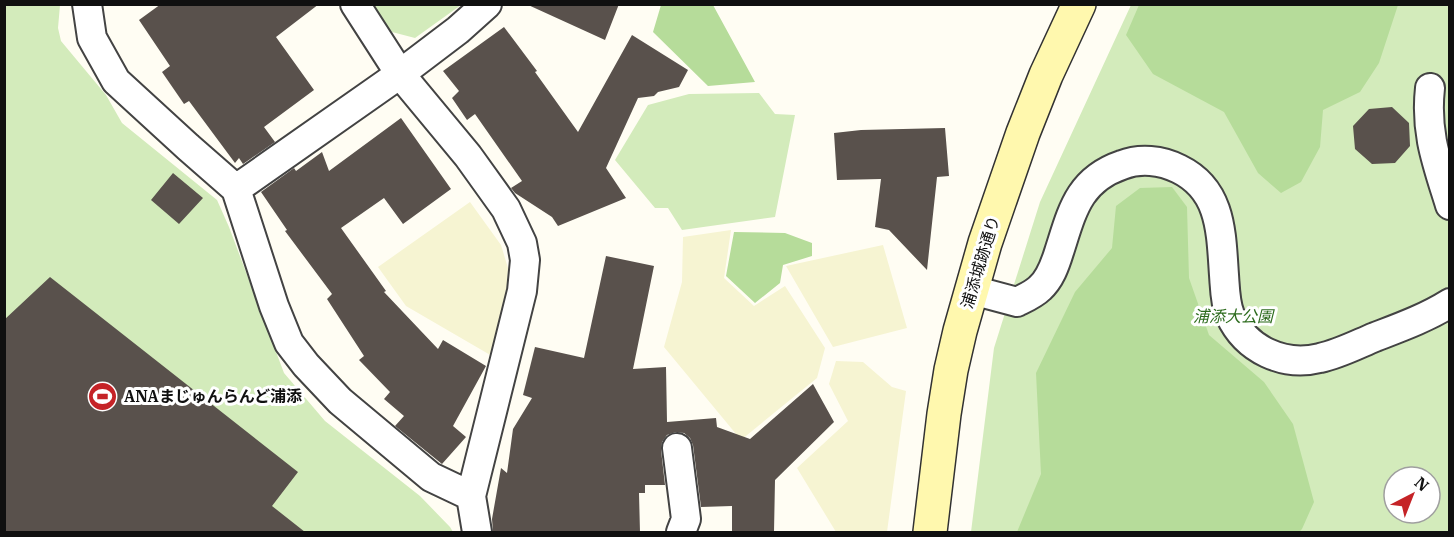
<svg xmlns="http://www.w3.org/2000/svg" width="1454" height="537" viewBox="0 0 1454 537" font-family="'IBM Plex Serif','Noto Sans JP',serif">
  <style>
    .farmland { fill: #f6f4d2 }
    .green { fill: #d3ebbb; fill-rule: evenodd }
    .forest { fill: #b6dc9a }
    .building { fill: #59514c }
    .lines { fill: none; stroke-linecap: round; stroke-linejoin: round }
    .street-casing { stroke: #434343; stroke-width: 32 }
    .secondary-casing { stroke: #323232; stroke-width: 36 }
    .street { stroke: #fff; stroke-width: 28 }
    .secondary { stroke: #fff8ae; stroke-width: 33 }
    .labels { text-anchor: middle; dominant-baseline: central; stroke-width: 6; stroke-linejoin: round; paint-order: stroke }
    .street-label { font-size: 16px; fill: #101010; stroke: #fff }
    .park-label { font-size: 16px; font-style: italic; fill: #2c6b1d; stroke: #fff }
    .poi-label { font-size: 16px; font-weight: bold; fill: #101010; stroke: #fff; text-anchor: start }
  </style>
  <rect width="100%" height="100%" fill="#fffdf3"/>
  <path class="farmland" d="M 470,202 L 501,245 L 508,268 L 507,285 L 492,356 L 406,306 L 378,267 Z
    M 731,230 L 724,278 L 754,306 L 785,286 L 825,348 L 817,378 L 741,440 L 664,347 L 682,282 L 683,237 Z
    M 883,245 L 907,328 L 833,347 L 786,266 Z
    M 836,361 L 863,362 L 892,387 L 906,391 L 887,532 L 836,532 L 797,468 L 848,421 L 829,384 Z"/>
  <path class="green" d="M 4,5 L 60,5 L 58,28 L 61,41 L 106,95 L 122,123 L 217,200 L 229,227 L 284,373 L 325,421 L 420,496 L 450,527 L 453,532 L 5,532 Z
    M 371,5 L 461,5 L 415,38 L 392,32 Z
    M 1131,5 L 1449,5 L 1449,532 L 971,532 L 994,348 L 1040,202 ZM 1394,477 L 1430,477 L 1430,513 L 1394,513 Z
    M 759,93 L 775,114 L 795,115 L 775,217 L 682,230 L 668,208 L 655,208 L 615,160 L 648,105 L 689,94 Z"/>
  <path class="forest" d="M 661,5 L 713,5 L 755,82 L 708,86 L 653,32 Z
    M 1139,5 L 1139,4 L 1398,5 L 1379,63 L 1360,92 L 1323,110 L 1320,147 L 1301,182 L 1281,193 L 1258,173 L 1224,112 L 1153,74 L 1126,35 Z
    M 1172,187 L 1187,207 L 1189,278 L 1209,335 L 1264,382 L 1293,424 L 1314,502 L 1302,529 L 1299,532 L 1017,532 L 1041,474 L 1036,373 L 1075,292 L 1112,248 L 1116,206 L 1140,188 Z
    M 734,232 L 785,233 L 812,243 L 812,256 L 783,265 L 780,283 L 755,303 L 726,276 Z"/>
  <path class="building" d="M 161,4 L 319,4 L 276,37 L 314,90 L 264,127 L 275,142 L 243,164 L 239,158 L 235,163 L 189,101 L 184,104 L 162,72 L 170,66 L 139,20 Z
    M 526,4 L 619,4 L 605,40 Z
    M 504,27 L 537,71 L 535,72 L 578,132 L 632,35 L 688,70 L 679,87 L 658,92 L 654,96 L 638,98 L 606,168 L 626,198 L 558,226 L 552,217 L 515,193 L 511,188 L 522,181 L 475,114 L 467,120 L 452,98 L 459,91 L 443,71 Z
    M 1392,107 L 1409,123 L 1410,146 L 1395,163 L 1372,164 L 1355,149 L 1353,126 L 1369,109 Z
    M 401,118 L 451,189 L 403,224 L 384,198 L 341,228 L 386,291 L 384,292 L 438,349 L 443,340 L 486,366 L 453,426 L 466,437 L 442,464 L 395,426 L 404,416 L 384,399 L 390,392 L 359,360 L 364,356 L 327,299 L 332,294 L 285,231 L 287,230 L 261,192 L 294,168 L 296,171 L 322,152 L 329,171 Z
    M 945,128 L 949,176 L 937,177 L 927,270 L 889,230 L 875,227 L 881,179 L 837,180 L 834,133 L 861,130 Z
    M 173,173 L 203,198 L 179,224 L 151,200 Z
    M 606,256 L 654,266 L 633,369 L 666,367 L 667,422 L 716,418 L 717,427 L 750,439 L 813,384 L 834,422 L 775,480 L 774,532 L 732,532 L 732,506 L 701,507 L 693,445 L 690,438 L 684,433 L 676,432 L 667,435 L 662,442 L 661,450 L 665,485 L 645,485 L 645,493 L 639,493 L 640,532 L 493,532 L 492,519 L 501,468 L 507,473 L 513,429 L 532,398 L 523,395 L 535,347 L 584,358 Z
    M 50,277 L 298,472 L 272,506 L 305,532 L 4,532 L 4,320 Z"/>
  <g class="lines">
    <defs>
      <path id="street" d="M 87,4 L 92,38 L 116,81 L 188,147 L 236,189 L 274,306 L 289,343 L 306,365 L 340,401 L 431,477 L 471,496
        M 355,4 L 400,74 L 468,156 L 506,209 L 522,243 L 525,260 L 522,291 L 471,496 L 477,532
        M 1430,88 C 1425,133 1437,163 1450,205
        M 236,189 L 400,74 L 458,30 L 487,4
        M 972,290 L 1017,302 C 1025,298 1034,294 1040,288 C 1050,279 1055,265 1059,252 C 1072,212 1078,180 1122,165 C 1140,158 1161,160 1179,169 C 1222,190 1221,233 1224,275 C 1225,288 1225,303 1230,315 C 1246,350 1284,367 1320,358 C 1339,354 1358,344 1375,337 C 1401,327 1426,318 1450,303
        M 677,448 L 686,519 L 681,532"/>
      <path id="secondary" d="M 930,532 L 944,414 L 951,370 L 960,331 L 985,243 L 1023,133 L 1046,75 L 1079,4"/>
    </defs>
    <use href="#street" class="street-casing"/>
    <use href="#secondary" class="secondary-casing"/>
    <use href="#street" class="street"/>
    <use href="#secondary" class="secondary"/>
  </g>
  <defs>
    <symbol id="stadium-disc" viewBox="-11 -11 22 22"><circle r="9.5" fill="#c52327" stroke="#fff"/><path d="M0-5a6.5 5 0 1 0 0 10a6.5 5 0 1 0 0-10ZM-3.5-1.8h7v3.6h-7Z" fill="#fff"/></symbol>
  </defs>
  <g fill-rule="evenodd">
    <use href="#stadium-disc" x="86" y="380" width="33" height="33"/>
  </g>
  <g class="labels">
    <g class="street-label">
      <text transform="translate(980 262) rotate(-73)">浦添城跡通り</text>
    </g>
    <g class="park-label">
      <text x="1233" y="316">浦添大公園</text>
    </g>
    <g class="poi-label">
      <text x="124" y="396">ANAまじゅんらんど浦添</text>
    </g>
  </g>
  <rect width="1454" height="537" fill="none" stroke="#101010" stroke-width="12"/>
  <g transform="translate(1412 495) rotate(42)"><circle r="28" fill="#ffffff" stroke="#9f9f9f" stroke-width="1.5"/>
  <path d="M0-4.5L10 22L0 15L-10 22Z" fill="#c52327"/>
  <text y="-9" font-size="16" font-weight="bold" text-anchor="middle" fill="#101010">N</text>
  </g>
</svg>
